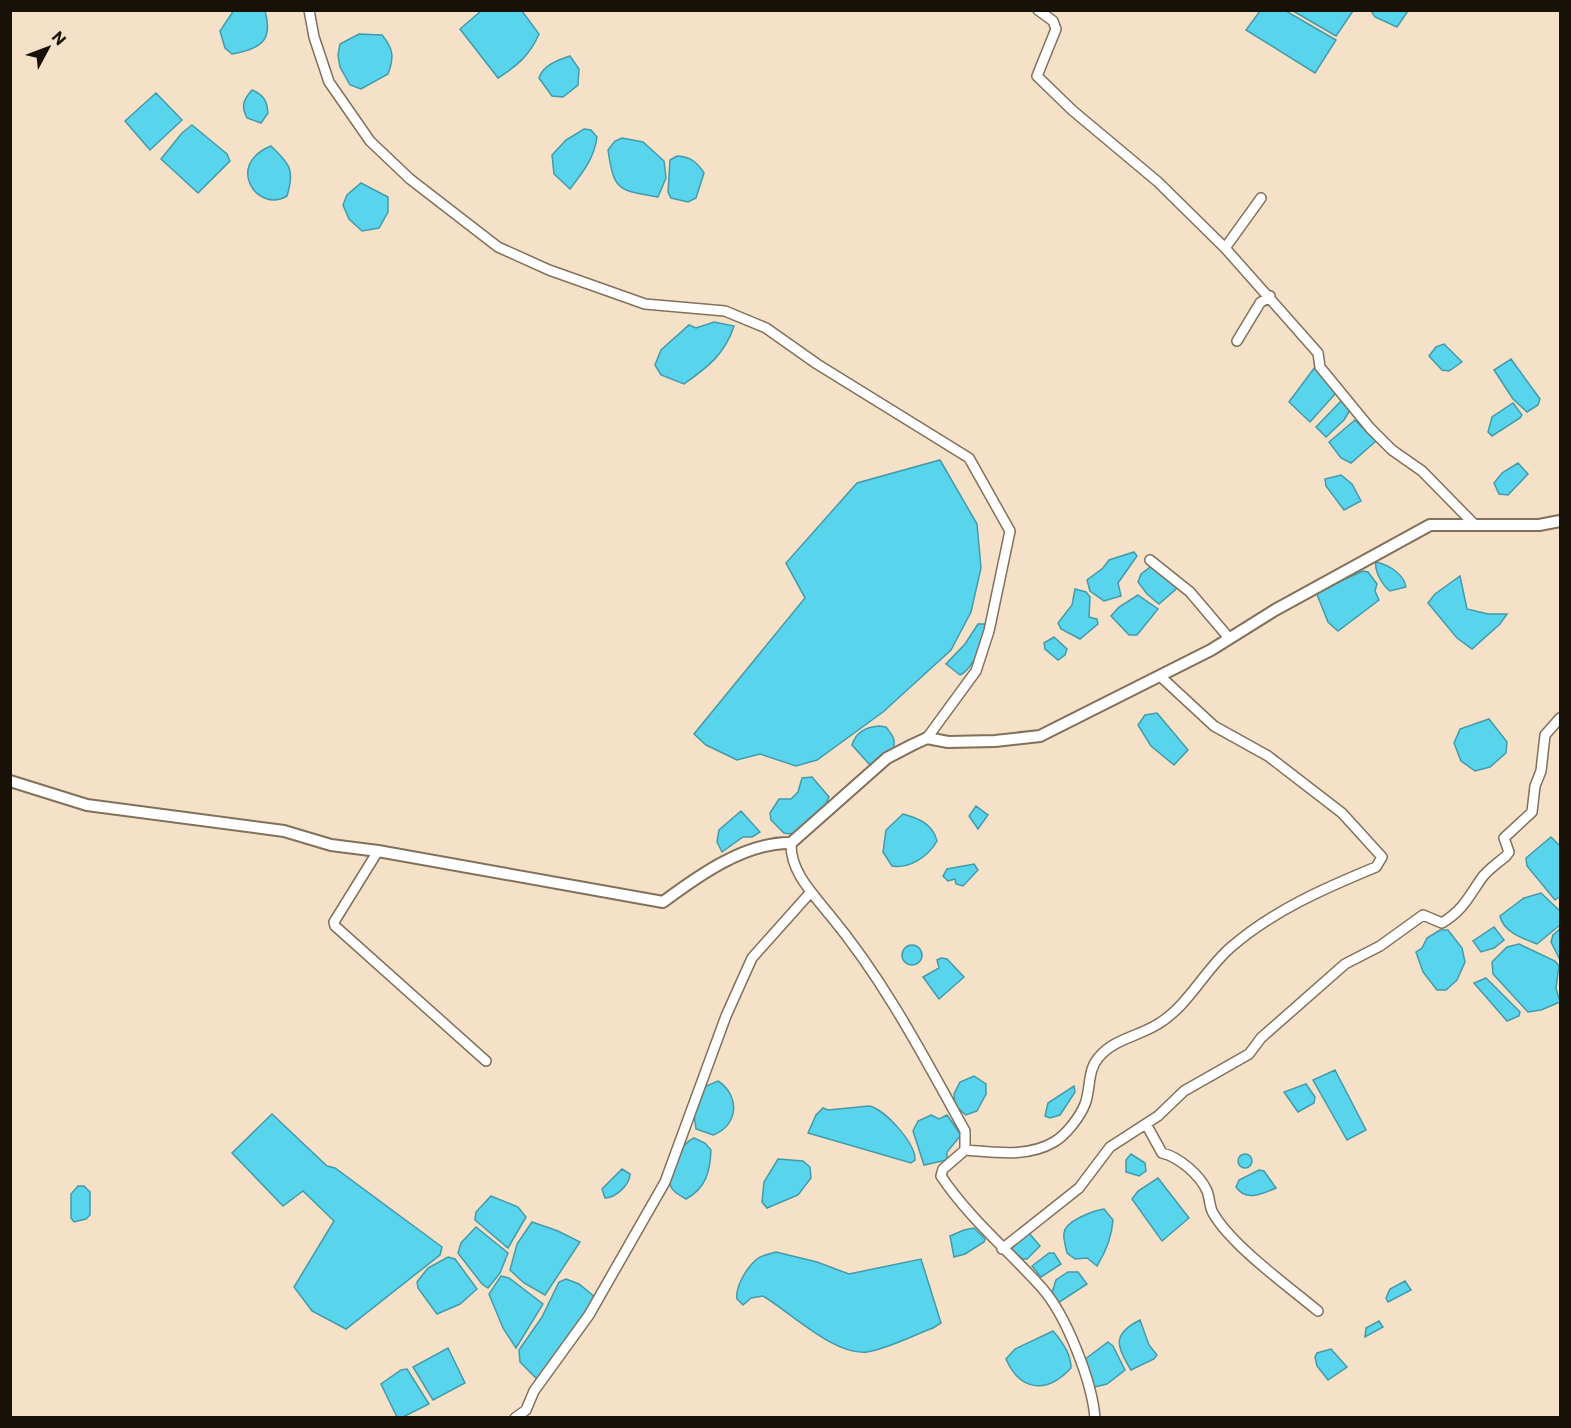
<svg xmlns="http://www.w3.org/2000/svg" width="1571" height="1428" viewBox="0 0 1571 1428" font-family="Commissioner,sans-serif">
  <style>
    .water { fill: #58d5ed; stroke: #449aa8; stroke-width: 1.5 }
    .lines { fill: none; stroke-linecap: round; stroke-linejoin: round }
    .minor-casing { stroke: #81705a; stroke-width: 12 }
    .tertiary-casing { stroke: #81705a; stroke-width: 14 }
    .minor { stroke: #fff; stroke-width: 9 }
    .tertiary { stroke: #fff; stroke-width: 10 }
  </style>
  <rect width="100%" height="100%" fill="#f4e1c8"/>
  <path class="water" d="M 234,10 L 265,11 C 274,42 259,49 232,54 L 225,48 L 220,31 Z
    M 481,11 L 522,11 L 539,34 C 530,55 517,66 498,78 L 460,29 Z
    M 1260,11 L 1286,11 L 1336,40 L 1315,73 L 1246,30 Z
    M 1293,11 L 1353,11 L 1336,36 Z
    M 1371,11 L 1408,11 L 1397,27 L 1375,17 Z
    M 359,34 L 382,35 C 394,49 394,58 388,74 L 361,89 L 350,85 L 340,67 L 338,55 L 340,44 Z
    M 570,56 L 579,69 L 578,85 L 563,97 L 552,96 L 539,78 C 543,65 558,60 570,56 Z
    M 252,90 C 264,95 267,101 268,113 L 261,123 L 247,118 C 241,106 243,100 252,90 Z
    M 156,93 L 182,120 L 150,150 L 125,121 Z
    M 192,125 L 227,154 L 230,161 L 198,193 L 161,159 L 182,133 Z
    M 584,129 L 591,130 L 597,137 C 594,159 583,172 570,189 L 554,174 L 552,155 L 566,140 Z
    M 622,138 L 643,142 L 664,161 L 666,178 L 658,197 C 619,190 614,192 608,150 L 615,141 Z
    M 271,146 C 290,164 295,170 287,196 C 258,214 224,165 271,146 Z
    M 677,156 C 691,157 697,162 704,173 L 696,198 L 688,202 L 671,198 L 668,192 L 670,160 Z
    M 361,183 L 388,197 L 388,212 L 379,228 L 362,231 L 349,219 L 343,205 L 347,195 Z
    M 714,322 L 734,326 C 725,354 708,367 684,384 L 661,375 L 655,365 L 661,350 L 689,325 L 696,328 Z
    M 1444,344 L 1462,362 L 1449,371 L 1442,370 L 1429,356 L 1436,347 Z
    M 1511,359 L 1540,399 L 1538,405 L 1527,412 L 1513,399 L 1494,370 Z
    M 1315,367 L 1336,393 L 1310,422 L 1289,402 Z
    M 1341,401 L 1350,410 L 1344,420 L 1326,437 L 1316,427 Z
    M 1513,403 L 1522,415 L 1520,418 L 1492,436 L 1488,432 L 1492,417 Z
    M 1355,420 L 1376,441 L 1351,463 L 1341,458 L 1329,442 Z
    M 940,460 L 977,524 L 981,568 L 971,612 L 951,650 L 883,712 L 817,760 L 796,766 L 760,754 L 737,760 L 706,745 L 694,734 L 805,598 L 786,563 L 857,483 Z
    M 1518,463 L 1528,474 L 1508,495 L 1499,494 L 1494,483 L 1502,473 Z
    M 1341,475 L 1352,484 L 1361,501 L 1344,510 L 1326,486 L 1325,479 Z
    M 1134,552 L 1137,556 L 1118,583 L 1121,596 L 1104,601 L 1090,591 L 1087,580 L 1103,568 L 1109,560 Z
    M 1376,562 C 1389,565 1404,574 1406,587 L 1390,591 C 1383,586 1374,571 1376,562 Z
    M 1153,565 L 1177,583 L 1176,589 L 1159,604 L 1147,594 L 1138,582 L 1141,574 Z
    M 1363,571 L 1368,572 L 1377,584 L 1375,591 L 1379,600 L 1338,631 L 1328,622 L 1316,592 Z
    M 1460,576 L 1467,609 L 1488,614 L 1507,614 L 1500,624 L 1472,649 L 1457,638 L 1428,603 L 1435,594 Z
    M 1075,589 L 1086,592 L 1090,597 L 1089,617 L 1097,619 L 1098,624 L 1080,639 L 1061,629 L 1058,623 L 1072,605 Z
    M 1138,595 L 1158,609 L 1137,635 L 1129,635 L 1111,616 L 1119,607 Z
    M 978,624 L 985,624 C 986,639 973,669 960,675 L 946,664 L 965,644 Z
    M 1054,637 L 1067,649 L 1065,655 L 1058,660 L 1045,649 L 1044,643 Z
    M 1157,713 L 1188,750 L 1174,765 L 1151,746 L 1138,725 L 1145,715 Z
    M 1489,719 L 1507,742 L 1506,753 L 1490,767 L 1475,771 L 1461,761 L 1454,743 L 1460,729 Z
    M 879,726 L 886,727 C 893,736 896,739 893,750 L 870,765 L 852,745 C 856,732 866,727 879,726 Z
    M 812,777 L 829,797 C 823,813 803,838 784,833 L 771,820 L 770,813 L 779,799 L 791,799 L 798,792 L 802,778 Z
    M 976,806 L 988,815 L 978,829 L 969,816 Z
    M 741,811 L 760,832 L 752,837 L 743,837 L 722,852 L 717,842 L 719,830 Z
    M 903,814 C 918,818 933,824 937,841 C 928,857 909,869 892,866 L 883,852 L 886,830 Z
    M 1551,837 L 1560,846 L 1560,896 L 1555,900 L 1527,866 L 1526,858 Z
    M 974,864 L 978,870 L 963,886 L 956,884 L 955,879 L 948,881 L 943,876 L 947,869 Z
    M 1541,893 L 1560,911 L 1560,925 L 1537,944 C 1524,939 1503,932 1500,916 L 1524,898 Z
    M 1494,927 L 1504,940 L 1494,948 L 1481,952 L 1473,941 Z
    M 1560,929 L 1560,960 L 1551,942 L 1553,935 Z
    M 1440,930 L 1448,930 L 1462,948 L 1465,962 L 1457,980 L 1446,990 L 1437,990 L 1423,972 L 1416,952 L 1422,948 L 1427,938 Z
    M 1519,944 L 1555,961 L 1559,966 L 1556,988 L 1560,1002 L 1541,1010 L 1528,1012 L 1493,974 L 1492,962 L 1507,947 Z
    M902 955a10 10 0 1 1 20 0a10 10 0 1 1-20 0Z
    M 941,958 L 947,959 L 964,977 L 939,999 L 923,977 L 939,968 L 937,960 Z
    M 1486,978 L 1520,1012 L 1519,1016 L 1507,1021 L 1474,983 Z
    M 1335,1070 L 1366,1130 L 1347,1140 L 1313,1080 Z
    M 974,1076 L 986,1084 L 986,1094 L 977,1111 L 966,1115 L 955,1106 L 954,1094 L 960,1082 Z
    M 718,1081 C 741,1096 738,1126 713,1135 L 696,1129 L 694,1114 L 704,1087 Z
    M 1306,1084 L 1315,1097 L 1314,1103 L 1298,1112 L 1284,1092 Z
    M 1074,1086 L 1075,1092 L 1060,1115 L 1050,1118 L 1045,1116 L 1048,1103 Z
    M 869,1106 C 885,1109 916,1144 915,1160 L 911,1163 L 808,1133 L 816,1115 L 823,1108 L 828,1110 Z
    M 272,1114 L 327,1166 L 335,1168 L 442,1247 L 440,1255 L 346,1329 L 312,1311 L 294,1287 L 334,1221 L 303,1191 L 283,1206 L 232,1153 Z
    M 931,1115 L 939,1119 L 947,1115 L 961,1135 L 947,1152 L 947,1160 L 924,1165 L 913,1131 L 918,1121 Z
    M 694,1138 L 705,1143 L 711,1150 C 710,1172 706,1188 686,1199 C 681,1196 674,1193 671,1187 C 665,1174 681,1143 694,1138 Z
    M1238 1161a7 7 0 1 1 14 0a7 7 0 1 1-14 0Z
    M 1131,1154 L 1145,1163 L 1146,1171 L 1139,1176 L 1126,1172 L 1126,1160 Z
    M 778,1159 L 803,1161 L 810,1167 L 811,1178 L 798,1195 L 767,1208 L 762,1202 L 764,1182 Z
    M 622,1169 L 630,1174 C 630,1185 615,1198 605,1198 L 602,1189 Z
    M 1259,1170 L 1264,1171 L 1276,1188 C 1262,1194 1246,1202 1236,1187 L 1239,1180 Z
    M 1158,1178 L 1189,1218 L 1162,1241 L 1132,1199 L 1138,1191 Z
    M 78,1186 L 84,1186 L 90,1192 L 90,1215 L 86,1219 L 74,1222 L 71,1218 L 71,1194 Z
    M 491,1196 L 518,1207 L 526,1217 L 508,1248 L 475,1220 L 476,1212 Z
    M 1104,1209 L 1113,1220 C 1112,1236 1105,1253 1097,1266 L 1087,1258 L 1075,1259 L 1067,1253 C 1066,1247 1063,1239 1064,1233 C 1065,1221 1093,1211 1104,1209 Z
    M 532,1222 L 558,1231 L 580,1242 L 545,1295 L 524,1283 L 510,1270 L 517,1244 Z
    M 476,1227 L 508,1253 L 500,1273 L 488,1288 L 482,1284 L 458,1253 L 461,1243 Z
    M 974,1228 L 985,1239 L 984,1242 L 965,1254 L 954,1257 L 950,1236 L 964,1230 Z
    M 1029,1233 L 1040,1246 L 1027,1259 L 1023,1259 L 1011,1250 L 1011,1245 Z
    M 776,1252 L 817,1262 L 849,1274 L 921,1259 L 941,1323 L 933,1328 C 914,1335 887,1349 867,1352 C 835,1356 790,1312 763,1296 L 751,1298 L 743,1305 L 737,1299 C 735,1287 747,1267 757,1259 C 762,1255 770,1254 776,1252 Z
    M 1049,1253 L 1054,1253 L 1061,1264 L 1041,1277 L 1032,1266 Z
    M 448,1257 L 455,1259 L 477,1289 L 460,1304 L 437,1314 L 418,1288 L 417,1282 L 428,1268 Z
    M 1068,1272 L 1078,1272 L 1087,1284 L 1058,1303 L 1052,1293 L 1056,1280 Z
    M 501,1276 L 509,1278 L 543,1304 L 516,1348 L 503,1328 L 489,1294 Z
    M 566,1279 L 579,1284 L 595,1297 L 595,1301 L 541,1376 L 536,1378 L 520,1362 L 519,1350 L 542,1317 L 559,1282 Z
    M 1405,1281 L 1411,1290 L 1388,1302 L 1386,1298 L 1390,1289 Z
    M 1140,1320 L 1149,1345 L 1157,1355 L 1154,1359 L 1131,1370 C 1116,1346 1112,1334 1140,1320 Z
    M 1379,1321 L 1383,1327 L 1365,1337 L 1366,1328 Z
    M 1053,1331 C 1062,1341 1071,1353 1071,1368 C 1048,1393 1021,1393 1006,1359 L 1015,1349 Z
    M 1108,1342 L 1113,1346 L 1125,1370 L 1107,1384 L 1095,1387 L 1091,1385 L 1084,1360 Z
    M 448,1348 L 465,1383 L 433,1400 L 413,1367 Z
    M 1331,1349 L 1347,1367 L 1328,1380 L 1317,1366 L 1315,1357 L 1317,1353 Z
    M 407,1369 L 429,1404 L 403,1417 L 397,1417 L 381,1384 L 401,1370 Z"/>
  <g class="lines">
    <defs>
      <path id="minor" d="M 309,10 L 314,37 L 329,82 L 370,141 L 410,179 L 498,247 L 549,270 L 645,304 L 725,311 L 766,328 L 817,364 L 969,458 L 1010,531 L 989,631 L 976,671 L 927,738
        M 1038,10 L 1053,21 L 1056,29 L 1037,76 L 1072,110 L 1158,182 L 1225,248 L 1318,353 L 1320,367 L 1370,428 L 1392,450 L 1422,471 L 1474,524
        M 1225,248 L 1261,198
        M 1237,341 L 1260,303 L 1270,296
        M 1150,560 L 1190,592 L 1229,638
        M 791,843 C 790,871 812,893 829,914 C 884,980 923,1055 965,1131 L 965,1150 L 943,1169 L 941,1176 C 969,1218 1008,1250 1042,1288 C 1066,1315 1092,1381 1095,1418
        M 378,851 L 334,922 L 335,926 L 486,1061
        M 1146,1124 L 1162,1153 C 1179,1157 1200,1175 1207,1191 C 1210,1198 1209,1206 1213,1213 C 1232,1246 1288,1286 1318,1311
        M 965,1150 C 994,1152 1027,1158 1054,1142 C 1066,1135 1080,1117 1085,1104 C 1091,1089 1087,1070 1099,1057 C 1114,1039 1139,1036 1158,1024 C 1188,1006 1204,971 1230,948 C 1272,911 1325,888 1376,867 L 1382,857 L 1342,813 L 1268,756 L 1214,726 L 1160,676
        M 1002,1249 L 1079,1188 L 1110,1147 L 1158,1116 L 1184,1091 L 1249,1054 L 1261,1038 L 1345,964 L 1380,946 L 1423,915 L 1442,923 C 1463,910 1468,898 1481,879 C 1487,870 1498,863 1506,856 L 1509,852 L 1504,838 L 1532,812 L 1535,786 L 1541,771 L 1545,735 L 1560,718
        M 515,1418 L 526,1410 L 534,1391 L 589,1315 L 665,1182 L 726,1016 L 752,958 L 810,893"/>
      <path id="tertiary" d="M 10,781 L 87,805 L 284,831 L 331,845 L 378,851 L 663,902 C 698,876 745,842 791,843 L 887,758 L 912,745 L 927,738 L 948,742 L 995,741 L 1040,736 L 1211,650 L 1275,610 L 1430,525 L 1539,525 L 1560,521"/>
    </defs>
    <use href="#minor" class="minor-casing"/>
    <use href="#tertiary" class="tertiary-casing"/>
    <use href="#minor" class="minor"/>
    <use href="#tertiary" class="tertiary"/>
  </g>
  <rect width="1571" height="1428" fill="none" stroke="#171108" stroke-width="24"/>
  <g transform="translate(48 48) rotate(49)" stroke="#f4e1c8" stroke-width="4.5" paint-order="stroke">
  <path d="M0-4.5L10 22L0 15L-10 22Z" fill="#171108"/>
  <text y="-9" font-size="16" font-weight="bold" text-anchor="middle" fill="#171108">N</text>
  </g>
</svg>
